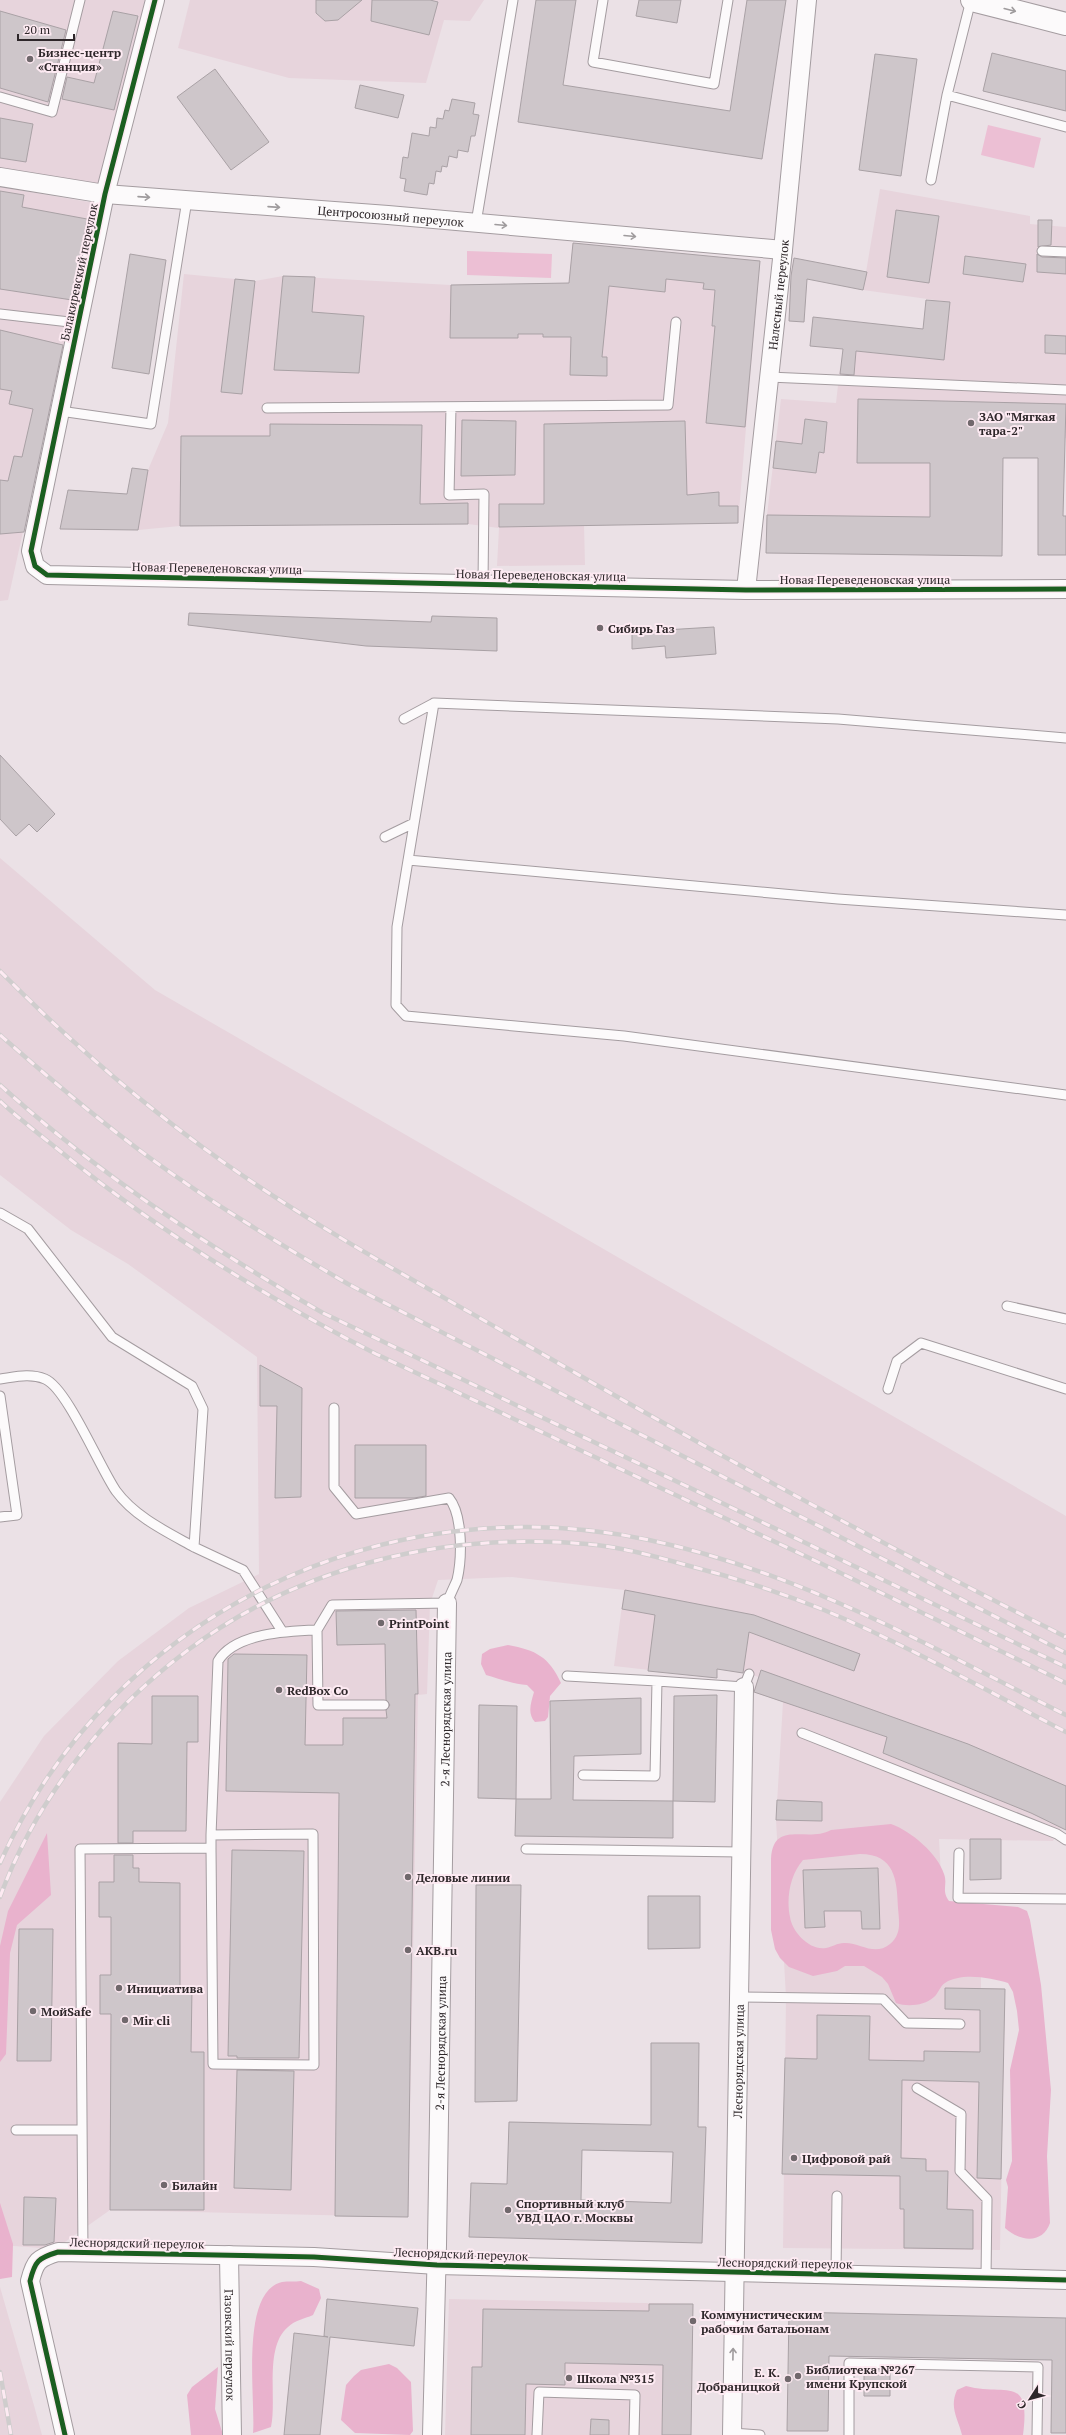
<svg xmlns="http://www.w3.org/2000/svg" width="1066" height="2435" viewBox="0 0 1066 2435" font-family="'PT Serif',serif">
  <style>
    .built { fill: #e7d4dc }
    .green { fill: #ecbfd4 }
    .forest { fill: #e9b2cd; fill-rule: evenodd }
    .building { fill: #cec6ca; stroke: #a9a1a5; fill-rule: evenodd }
    .lines { fill: none; stroke-linecap: round; stroke-linejoin: round }
    .lane-casing { stroke: #a49ca0; stroke-width: 11 }
    .street-casing { stroke: #a49ca0; stroke-width: 20 }
    .secondary-casing { stroke: #a49ca0; stroke-width: 24 }
    .lane { stroke: #fcfafb; stroke-width: 9 }
    .street { stroke: #fcfafb; stroke-width: 18 }
    .secondary { stroke: #fcfafb; stroke-width: 22 }
    .rail-casing { stroke: #cfcdcd; stroke-width: 4.5 }
    .rail { stroke: #fdeaf2; stroke-width: 3; stroke-dasharray: 9; stroke-linecap: butt }
    .cycleway-casing { stroke: #fdeaf2; stroke-width: 8 }
    .cycleway { stroke: #1b5e20; stroke-width: 5 }
    .oneway { stroke: #9f9b9d }
    .poi-dot { fill: #70686c; stroke: #fdeaf2; stroke-width: 1.5 }
    .labels { text-anchor: middle; dominant-baseline: central; stroke-width: 4; stroke-linejoin: round; paint-order: stroke }
    .poi-label { font-size: 12px; font-weight: bold; fill: #2e272a; stroke: #fdeaf2; text-anchor: start }
    .street-label { font-size: 12px; fill: #2e272a; stroke: #fdeaf2 }
  </style>
  <rect width="100%" height="100%" fill="#ebe1e6"/>
  <path class="built" d="M 0,0 L 145,0 L 99,184 L 0,168 Z
    M 190,0 L 484,0 L 470,21 L 444,20 L 426,83 L 289,78 L 178,48 Z
    M 0,187 L 95,203 L 8,600 L 0,601 Z
    M 880,189 L 1030,216 L 1030,224 L 1066,227 L 1066,438 L 976,437 L 975,556 L 766,553 L 767,515 L 781,399 L 836,403 L 840,368 L 854,370 L 856,351 L 944,360 L 949,302 L 863,290 Z
    M 573,243 L 760,261 L 738,523 L 584,525 L 585,565 L 497,566 L 499,528 L 468,524 L 180,526 L 138,530 L 148,470 L 168,423 L 184,274 L 255,281 L 283,276 L 451,285 L 569,283 Z
    M 0,858 L 155,990 L 1066,1516 L 1066,1830 L 1060,1828 L 1053,1841 L 939,1839 L 945,1952 L 981,1951 L 981,1988 L 1005,1989 L 1000,2250 L 783,2248 L 786,1997 L 776,1820 L 783,1702 L 753,1692 L 759,1677 L 749,1674 L 714,1668 L 712,1677 L 614,1666 L 624,1590 L 512,1577 L 438,1580 L 430,1604 L 427,1694 L 418,1695 L 408,2217 L 110,2210 L 55,2249 L 0,2245 L 0,1802 L 44,1736 L 118,1661 L 189,1608 L 259,1574 L 257,1357 L 128,1264 L 71,1230 L 0,1175 Z
    M 0,2287 L 35,2409 L 42,2435 L 0,2435 Z
    M 449,2299 L 693,2304 L 691,2435 L 445,2435 Z"/>
  <path class="green" d="M 988,125 L 1041,138 L 1034,168 L 981,155 Z
    M 467,251 L 552,254 L 551,278 L 467,275 Z"/>
  <path class="forest" d="M 508,1645 C 536,1650 549,1657 561,1683 L 550,1696 L 548,1717 L 545,1721 L 535,1722 C 527,1713 531,1703 534,1692 L 527,1685 C 513,1684 500,1679 486,1675 L 481,1664 L 482,1654 L 490,1649 Z
    M 891,1824 C 911,1831 938,1854 944,1874 C 948,1885 941,1890 949,1901 L 1018,1907 L 1027,1911 L 1030,1920 L 1041,1985 L 1051,2090 L 1047,2156 L 1050,2223 C 1043,2244 1020,2242 1005,2228 L 1008,2187 L 1006,2180 L 1012,2161 L 1010,2070 L 1019,2030 L 1017,2011 L 1013,1992 L 1008,1983 C 991,1978 962,1972 945,1983 C 940,1986 938,1994 934,1997 C 924,2006 907,2007 896,2003 L 888,1984 L 882,1977 L 864,1966 L 845,1966 L 837,1971 L 813,1976 L 789,1967 L 780,1958 L 775,1949 L 771,1930 L 771,1859 C 773,1819 808,1843 831,1830 ZM 860,1854 C 895,1854 897,1880 898,1908 C 899,1921 902,1934 890,1944 C 874,1957 860,1942 844,1943 C 837,1943 832,1947 826,1948 C 810,1951 792,1932 790,1917 C 786,1898 790,1875 803,1860 Z
    M 47,1833 L 51,1895 L 17,1925 L 10,1953 L 6,2054 L 0,2062 L 0,1946 L 8,1911 Z
    M 0,2203 L 13,2244 L 12,2277 L 0,2279 Z
    M 301,2281 L 319,2289 L 321,2298 L 313,2315 C 304,2319 295,2320 288,2327 C 264,2347 277,2399 271,2427 L 253,2433 C 256,2400 239,2292 282,2282 C 288,2281 295,2282 301,2281 Z
    M 389,2364 L 397,2368 L 411,2382 L 413,2431 L 410,2435 L 355,2433 L 341,2420 L 346,2385 L 354,2376 L 361,2370 Z
    M 218,2367 L 215,2409 L 223,2435 L 191,2435 L 187,2395 L 192,2387 Z
    M 966,2386 C 1006,2397 1031,2373 1023,2435 L 962,2435 C 958,2418 949,2408 957,2390 Z"/>
  <path class="building" d="M 316,0 L 362,0 L 338,20 L 325,21 L 316,13 Z
    M 372,0 L 430,0 L 438,2 L 429,35 L 371,21 Z
    M 536,0 L 576,0 L 563,85 L 730,111 L 747,0 L 786,0 L 762,159 L 518,122 Z
    M 639,0 L 681,0 L 677,23 L 636,16 Z
    M 0,11 L 66,30 L 48,102 L 0,88 Z
    M 113,11 L 138,16 L 114,110 L 62,99 L 67,77 L 94,83 Z
    M 992,53 L 1066,71 L 1066,111 L 983,91 Z
    M 875,54 L 917,59 L 901,176 L 859,170 Z
    M 215,69 L 269,142 L 231,170 L 177,97 Z
    M 360,85 L 404,95 L 398,118 L 355,108 Z
    M 452,99 L 475,103 L 473,114 L 479,115 L 475,136 L 471,136 L 468,152 L 458,150 L 457,158 L 449,156 L 447,167 L 442,166 L 441,172 L 436,171 L 434,184 L 429,183 L 427,195 L 404,191 L 406,179 L 400,178 L 403,157 L 408,158 L 412,133 L 429,136 L 430,127 L 436,128 L 437,118 L 443,119 L 445,110 L 449,111 Z
    M 0,118 L 33,124 L 26,162 L 0,158 Z
    M 0,191 L 24,195 L 22,207 L 87,219 L 72,300 L 0,289 Z
    M 896,210 L 939,216 L 929,283 L 887,277 Z
    M 1038,220 L 1052,220 L 1051,245 L 1038,247 Z
    M 573,243 L 760,261 L 745,427 L 706,423 L 715,326 L 712,326 L 715,290 L 703,289 L 704,283 L 666,279 L 665,292 L 609,286 L 602,357 L 607,357 L 607,376 L 570,375 L 571,337 L 543,337 L 543,334 L 518,334 L 518,338 L 450,338 L 451,285 L 569,283 Z
    M 130,254 L 166,260 L 149,374 L 112,368 Z
    M 1037,254 L 1042,257 L 1066,258 L 1066,274 L 1037,272 Z
    M 965,256 L 1026,264 L 1023,282 L 963,274 Z
    M 794,258 L 867,272 L 863,290 L 807,279 L 804,322 L 789,321 L 791,276 Z
    M 283,276 L 315,277 L 312,312 L 364,316 L 359,373 L 274,370 Z
    M 235,279 L 255,281 L 242,394 L 221,392 Z
    M 926,300 L 950,302 L 944,360 L 856,351 L 854,375 L 840,374 L 843,349 L 810,346 L 813,317 L 923,329 Z
    M 0,330 L 63,345 L 24,532 L 0,534 L 0,480 L 8,481 L 14,456 L 22,457 L 33,409 L 9,404 L 12,391 L 0,389 Z
    M 1045,335 L 1066,336 L 1066,354 L 1045,353 Z
    M 858,399 L 1066,404 L 1063,516 L 1066,516 L 1066,555 L 1038,555 L 1038,458 L 1003,458 L 1002,556 L 766,553 L 767,515 L 930,517 L 930,463 L 857,463 Z
    M 805,419 L 827,422 L 824,453 L 819,452 L 816,473 L 773,468 L 776,441 L 802,444 Z
    M 462,420 L 516,421 L 515,475 L 461,476 Z
    M 685,421 L 687,495 L 719,492 L 719,506 L 738,506 L 738,523 L 499,527 L 499,504 L 544,504 L 544,424 Z
    M 270,424 L 422,425 L 420,504 L 468,503 L 468,524 L 180,526 L 181,436 L 270,436 Z
    M 132,468 L 148,470 L 138,530 L 60,529 L 68,490 L 127,494 Z
    M 189,613 L 431,622 L 432,616 L 497,618 L 497,651 L 366,646 L 188,625 Z
    M 714,627 L 716,654 L 666,658 L 665,646 L 632,649 L 632,632 Z
    M 0,755 L 55,814 L 37,832 L 29,824 L 16,836 L 0,819 Z
    M 260,1365 L 302,1388 L 301,1497 L 275,1498 L 277,1406 L 260,1406 Z
    M 355,1445 L 426,1445 L 426,1496 L 414,1498 L 355,1498 Z
    M 625,1590 L 754,1615 L 860,1654 L 854,1671 L 749,1632 L 743,1673 L 717,1669 L 717,1678 L 648,1671 L 655,1615 L 622,1609 Z
    M 416,1610 L 418,1694 L 415,1694 L 408,2217 L 335,2216 L 339,1793 L 226,1791 L 228,1659 L 234,1654 L 307,1655 L 305,1745 L 343,1745 L 343,1718 L 387,1718 L 386,1710 L 390,1705 L 386,1700 L 385,1644 L 337,1645 L 336,1611 Z
    M 761,1670 L 968,1744 L 1066,1786 L 1066,1830 L 1031,1813 L 883,1753 L 887,1737 L 754,1692 Z
    M 717,1695 L 715,1802 L 673,1801 L 674,1696 Z
    M 152,1696 L 198,1696 L 198,1742 L 187,1742 L 186,1831 L 133,1831 L 133,1843 L 118,1843 L 118,1743 L 152,1744 Z
    M 641,1698 L 641,1754 L 574,1756 L 573,1800 L 673,1801 L 673,1838 L 515,1836 L 516,1799 L 551,1799 L 550,1701 Z
    M 479,1705 L 517,1706 L 516,1799 L 478,1798 Z
    M 777,1800 L 822,1802 L 822,1821 L 776,1820 Z
    M 970,1839 L 1001,1839 L 1001,1879 L 970,1880 Z
    M 232,1850 L 304,1851 L 299,2058 L 237,2058 L 237,2056 L 228,2056 Z
    M 114,1855 L 133,1855 L 133,1868 L 139,1868 L 139,1882 L 180,1883 L 180,1988 L 192,1988 L 191,2052 L 204,2052 L 204,2210 L 110,2210 L 111,2014 L 100,2014 L 100,1975 L 111,1975 L 111,1917 L 99,1917 L 99,1882 L 114,1882 Z
    M 878,1868 L 880,1929 L 862,1929 L 861,1911 L 824,1911 L 825,1927 L 805,1928 L 803,1870 Z
    M 476,1885 L 521,1885 L 517,2101 L 475,2102 Z
    M 648,1896 L 700,1896 L 700,1948 L 648,1949 Z
    M 19,1929 L 53,1929 L 51,2061 L 17,2061 Z
    M 945,1988 L 1005,1989 L 1001,2179 L 977,2178 L 979,2082 L 902,2080 L 901,2158 L 926,2159 L 926,2171 L 948,2171 L 947,2209 L 973,2210 L 973,2249 L 904,2248 L 904,2209 L 900,2209 L 900,2176 L 782,2174 L 785,2058 L 817,2059 L 817,2015 L 870,2016 L 869,2060 L 924,2061 L 924,2051 L 980,2052 L 980,2010 L 945,2009 Z
    M 651,2043 L 699,2043 L 698,2127 L 706,2127 L 702,2243 L 469,2237 L 471,2183 L 507,2184 L 509,2122 L 651,2125 ZM 582,2150 L 673,2152 L 671,2203 L 581,2200 Z
    M 237,2070 L 294,2071 L 291,2190 L 234,2188 Z
    M 24,2197 L 56,2198 L 54,2242 L 45,2245 L 23,2245 Z
    M 327,2299 L 418,2308 L 414,2346 L 330,2337 L 320,2435 L 284,2435 L 294,2333 L 328,2337 L 324,2336 Z
    M 649,2304 L 693,2304 L 691,2435 L 662,2435 L 663,2365 L 565,2363 L 565,2385 L 526,2384 L 525,2435 L 471,2435 L 472,2367 L 482,2367 L 483,2309 L 649,2311 Z
    M 789,2312 L 1066,2318 L 1066,2433 L 1051,2433 L 1052,2360 L 829,2356 L 828,2431 L 787,2431 Z
    M 864,2369 L 890,2370 L 890,2396 L 864,2396 Z
    M 591,2419 L 609,2420 L 609,2435 L 590,2435 Z"/>
  <g class="lines">
    <defs>
      <path id="lane" d="M 603,0 L 593,62 L 714,84 L 728,0
        M 971,0 L 947,95 L 1066,127
        M 0,97 L 52,112 L 80,0
        M 931,180 L 947,95
        M 476,223 L 513,0
        M 1042,251 L 1066,252
        M 0,314 L 78,323
        M 769,377 L 1066,390
        M 451,407 L 449,495 L 484,494 L 483,584
        M 267,408 L 668,405 L 676,322
        M 60,411 L 151,424 L 187,200
        M 404,719 L 434,703
        M 1066,738 L 838,719 L 434,703 L 397,927 L 396,1005 L 406,1016 L 624,1036 L 1066,1095
        M 385,837 L 414,823
        M 408,860 L 838,899 L 1066,915
        M 0,1213 L 28,1229 L 112,1337 L 192,1386 L 203,1409 L 194,1547 L 243,1570 L 282,1631
        M 1007,1306 L 1066,1319
        M 0,1379 C 15,1377 30,1373 45,1379 C 67,1388 100,1468 116,1491 C 135,1517 167,1532 194,1547
        M 888,1389 L 897,1361 L 921,1343 L 1066,1389
        M 0,1396 L 17,1515 L 0,1517
        M 317,1630 L 318,1705 L 384,1705
        M 567,1676 L 657,1681
        M 802,1733 L 1057,1834 L 1066,1840
        M 583,1775 L 655,1776 L 657,1681 L 744,1687 L 749,1674
        M 211,1835 L 218,1661 C 235,1633 287,1631 317,1630 L 332,1605 L 447,1603 C 450,1595 454,1587 457,1580 C 462,1559 463,1515 449,1498 L 356,1514 L 334,1487 L 334,1408
        M 526,1849 L 741,1852
        M 959,1853 L 958,1898 L 1066,1899
        M 739,1997 L 883,1999 L 906,2023 L 960,2024
        M 917,2088 L 961,2114 L 960,2171 L 987,2199 L 986,2278
        M 16,2130 L 82,2130
        M 83,2252 L 80,1849 L 211,1848 L 211,1835 L 313,1834 L 314,2065 L 213,2064 L 211,1848
        M 836,2274 L 837,2196
        M 732,2433 L 760,2435
        M 537,2435 L 539,2392 L 635,2395 L 634,2435
        M 849,2435 L 849,2363 L 1038,2367 L 1037,2435"/>
      <g id="street">
        <path d="M 155,0 L 105,194 L 31,551 L 35,566 L 47,575 L 746,590 L 1066,589"/>
        <path id="s1" d="M 0,177 L 105,194 L 388,215 L 783,250"/>
        <path id="s2" d="M 746,590 L 783,250 L 807,0"/>
        <path id="s3" d="M 229,2255 L 232,2435"/>
        <path d="M 65,2435 L 30,2281 C 35,2261 38,2258 58,2252 L 314,2257 L 437,2265 L 1066,2280"/>
        <path id="s4" d="M 432,2435 L 437,2245 L 447,1603"/>
        <path id="s5" d="M 732,2435 L 744,1687"/>
      </g>
      <path id="secondary" d="M 972,0 L 1066,24"/>
    </defs>
    <use href="#lane" class="lane-casing"/>
    <use href="#street" class="street-casing"/>
    <use href="#secondary" class="secondary-casing"/>
    <use href="#lane" class="lane"/>
    <use href="#street" class="street"/>
    <use href="#secondary" class="secondary"/>
    <defs>
      <path id="rail" d="M 0,971 C 70,1042 145,1107 226,1164 C 320,1230 421,1284 520,1341 C 699,1445 881,1544 1066,1637
        M 0,1035 C 49,1078 98,1120 150,1158 C 213,1204 280,1244 348,1284 L 1066,1653
        M 0,1085 C 98,1174 208,1247 323,1313 L 1066,1667
        M 0,1101 C 19,1119 40,1135 60,1151 C 158,1231 264,1296 376,1354 L 818,1562 L 1066,1683
        M 0,1863 C 112,1613 383,1484 649,1540 C 797,1571 932,1647 1066,1715
        M 0,1897 C 36,1799 105,1712 188,1650 C 303,1564 446,1532 587,1544 C 621,1547 654,1556 686,1565 C 733,1577 779,1592 824,1610 C 907,1645 986,1690 1066,1732
        M 0,2372 L 11,2435"/>
    </defs>
    <use href="#rail" class="rail-casing"/>
    <use href="#rail" class="rail"/>
    <defs>
      <path id="cycleway" d="M 155,0 L 105,194 L 31,551 L 35,566 L 47,575 L 746,590 L 1066,589
        M 65,2435 L 30,2281 C 35,2261 38,2258 58,2252 L 314,2257 L 437,2265 L 1066,2280"/>
    </defs>
    <use href="#cycleway" class="cycleway-casing"/>
    <use href="#cycleway" class="cycleway"/>
  </g>
  <defs><path id="oneway-shaft" d="M-6 0H5M1.5-3L5.5 0L1.5 3" fill="none" stroke-width="1.6" stroke-linecap="round" stroke-linejoin="round"/></defs>
  <g class="oneway">
    <use href="#oneway-shaft" transform="translate(1010 10) rotate(14)"/>
    <use href="#oneway-shaft" transform="translate(144 197) rotate(4)"/>
    <use href="#oneway-shaft" transform="translate(274 207) rotate(4)"/>
    <use href="#oneway-shaft" transform="translate(501 225) rotate(5)"/>
    <use href="#oneway-shaft" transform="translate(630 236) rotate(5)"/>
    <use href="#oneway-shaft" transform="translate(733 2354) rotate(-89)"/>
  </g>
  <g class="poi-dot">
    <circle cx="30" cy="59" r="4"/>
    <circle cx="971" cy="423" r="4"/>
    <circle cx="600" cy="628" r="4"/>
    <circle cx="381" cy="1623" r="4"/>
    <circle cx="279" cy="1690" r="4"/>
    <circle cx="408" cy="1877" r="4"/>
    <circle cx="408" cy="1950" r="4"/>
    <circle cx="119" cy="1988" r="4"/>
    <circle cx="33" cy="2011" r="4"/>
    <circle cx="125" cy="2020" r="4"/>
    <circle cx="794" cy="2158" r="4"/>
    <circle cx="164" cy="2185" r="4"/>
    <circle cx="508" cy="2210" r="4"/>
    <circle cx="693" cy="2321" r="4"/>
    <circle cx="798" cy="2376" r="4"/>
    <circle cx="569" cy="2378" r="4"/>
    <circle cx="788" cy="2379" r="4"/>
  </g>
  <g class="labels">
    <g class="poi-label">
      <text x="38" y="52">Бизнес-центр<tspan x="38" dy="14">«Станция»</tspan></text>
      <text x="979" y="416">ЗАО "Мягкая<tspan x="979" dy="14">тара-2"</tspan></text>
      <text x="608" y="628">Сибирь Газ</text>
      <text x="389" y="1623">PrintPoint</text>
      <text x="287" y="1690">RedBox Co</text>
      <text x="416" y="1877">Деловые линии</text>
      <text x="416" y="1950">AKB.ru</text>
      <text x="127" y="1988">Инициатива</text>
      <text x="41" y="2011">МойSafe</text>
      <text x="133" y="2020">Mir cli</text>
      <text x="802" y="2158">Цифровой рай</text>
      <text x="172" y="2185">Билайн</text>
      <text x="516" y="2203">Спортивный клуб<tspan x="516" dy="14">УВД ЦАО г. Москвы</tspan></text>
      <text x="701" y="2314">Коммунистическим<tspan x="701" dy="14">рабочим батальонам</tspan></text>
      <text x="806" y="2369">Библиотека №267<tspan x="806" dy="14">имени Крупской</tspan></text>
      <text x="780" y="2372" text-anchor="end">Е. К.<tspan x="780" dy="14">Добраницкой</tspan></text>
      <text x="577" y="2378">Школа №315</text>
    </g>
    <g class="street-label">
      <text stroke="none"><textPath href="#s1" startOffset="393">Центросоюзный переулок</textPath></text>
      <text transform="translate(79 272) rotate(-78)">Балакиревский переулок</text>
      <text stroke="none"><textPath href="#s2" startOffset="297">Налесный переулок</textPath></text>
      <text transform="translate(217 568) rotate(1)">Новая Переведеновская улица</text>
      <text transform="translate(541 575) rotate(1)">Новая Переведеновская улица</text>
      <text x="865" y="579">Новая Переведеновская улица</text>
      <text stroke="none"><textPath href="#s4" startOffset="716">2-я Леснорядская улица</textPath></text>
      <text stroke="none"><textPath href="#s4" startOffset="392">2-я Леснорядская улица</textPath></text>
      <text stroke="none"><textPath href="#s5" startOffset="374">Леснорядская улица</textPath></text>
      <text transform="translate(137 2243) rotate(1)">Леснорядский переулок</text>
      <text transform="translate(461 2254) rotate(2)">Леснорядский переулок</text>
      <text transform="translate(785 2263) rotate(1)">Леснорядский переулок</text>
      <text stroke="none"><textPath href="#s3" startOffset="90">Газовский переулок</textPath></text>
    </g>
  </g>
  <g transform="translate(1030 2399) rotate(234)" stroke="#fdeaf2" stroke-width="3" paint-order="stroke">
  <path d="M0-3L7 15L0 10L-7 15Z" fill="#2e272a"/>
  <text y="-6" font-size="11" font-weight="bold" text-anchor="middle" fill="#2e272a">С</text>
  </g>
  <path d="M18 34v6h56v-6" fill="none" stroke="#2e272a" stroke-width="2"/>
  <text x="24" y="34" font-size="12" fill="#2e272a" stroke="#fdeaf2" stroke-width="3" paint-order="stroke">20 m</text>
</svg>
